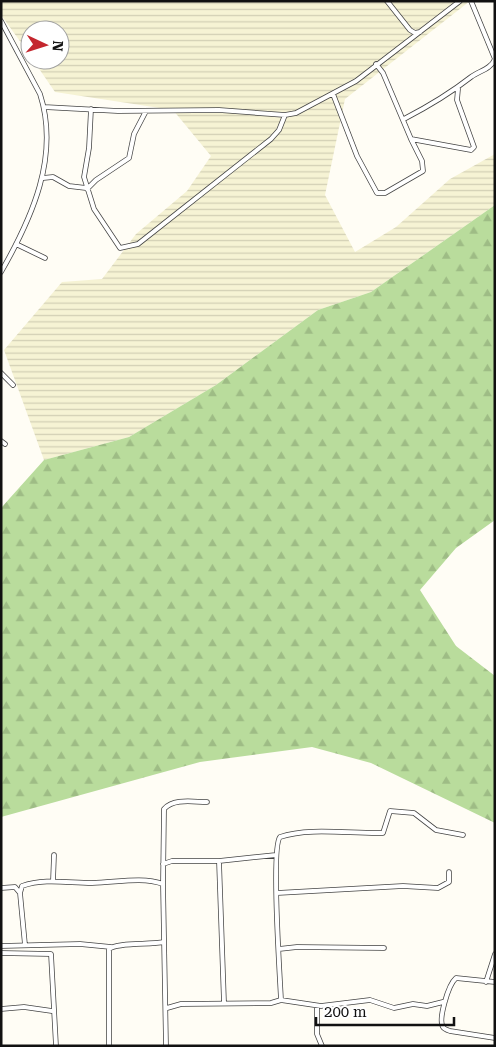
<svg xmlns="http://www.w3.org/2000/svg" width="496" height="1047" viewBox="0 0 496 1047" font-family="'Roboto Serif',serif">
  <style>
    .farmland { fill: url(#farmland-rules) }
    .forest { fill: url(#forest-firs) }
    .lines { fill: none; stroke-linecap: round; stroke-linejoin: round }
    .street-casing { stroke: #444; stroke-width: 5.5 }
    .street { stroke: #fff; stroke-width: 4 }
  </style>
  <defs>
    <pattern id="farmland-rules" width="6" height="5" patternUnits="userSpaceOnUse" patternTransform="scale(1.25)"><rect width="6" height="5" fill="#f6f3d4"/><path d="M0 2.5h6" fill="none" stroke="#d2cfb5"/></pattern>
    <pattern id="forest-firs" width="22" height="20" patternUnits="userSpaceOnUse" patternTransform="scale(1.25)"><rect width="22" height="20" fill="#b9dc9c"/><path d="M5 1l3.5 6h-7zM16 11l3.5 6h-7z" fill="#9ebc85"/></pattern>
  </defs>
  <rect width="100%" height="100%" fill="#fffdf5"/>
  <path class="farmland" d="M 1,1 L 470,1 L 345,99 L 325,195 L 355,252 L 396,227 L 450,179 L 495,154 L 495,205 L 371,292 L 318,310 L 216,385 L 129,437 L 44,460 L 4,350 L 62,282 L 102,279 L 136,234 L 187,191 L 211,156 L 173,110 L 55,92 L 33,60 L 60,60 L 60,30 L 30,30 L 30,55 L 1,15 Z"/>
  <path class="forest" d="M 495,205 L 495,520 L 456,548 L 420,590 L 456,646 L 495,676 L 495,823 L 371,763 L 312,747 L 200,762 L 1,817 L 1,508 L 44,460 L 129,437 L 216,385 L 318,310 L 371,292 Z"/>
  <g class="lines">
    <defs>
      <path id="street" d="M 387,1 L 410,30 L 415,33 L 420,32
        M 471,1 L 495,59
        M 1,21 L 40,94 C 60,156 32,218 1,272
        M 376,64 L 383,73 L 411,139 L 471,150 L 474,147 L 457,100 L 458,89
        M 333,94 L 357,156 L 377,193 L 385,193 L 423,171 L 422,161 L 411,139
        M 44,107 L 118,111 L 219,110 L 285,115 L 296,113 L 356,81 L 460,1
        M 91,109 L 89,148 L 84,177 L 94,209 L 120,248 L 138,244 L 271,139 L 279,130 L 285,115
        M 404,119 C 429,106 448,95 471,77 C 479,71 491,69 495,59
        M 43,178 L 53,177 L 69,186 L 86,188
        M 87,189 L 96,180 L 129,158 L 134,134 L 146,111
        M 16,244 L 45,258
        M 1,373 L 13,385
        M 1,441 L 5,444
        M 219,861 L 224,1003
        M 163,864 L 172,861 L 219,861 L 276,855
        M 53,881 L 54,855
        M 1,888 L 15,887 L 20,893
        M 277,893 L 403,886 L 438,888 L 449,882 L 449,872
        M 25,945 L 20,893 L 22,886 C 45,878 68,883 92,883 C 115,883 141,876 163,884
        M 1,946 L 80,944 L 111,947
        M 279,949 L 297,947 L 384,948
        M 1,953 L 51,954 L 56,1046
        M 486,982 L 495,954
        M 495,982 L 456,978 C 448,985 438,1020 443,1027 C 444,1029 447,1030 450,1031 L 495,1038
        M 281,1000 C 280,978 271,847 280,837 C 309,827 351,834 383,833 L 390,811 L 414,813 L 436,830 L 463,835
        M 317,1006 L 317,1034 L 322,1046
        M 167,1008 L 181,1004 L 271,1003 L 281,1000 L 321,1006 L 370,1000 L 394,1008 L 413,1004 L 427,1006 L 443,1002
        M 1,1009 L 24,1007 L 52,1011
        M 109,1046 L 109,949 C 118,942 149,945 164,942
        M 166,1046 L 163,884 L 164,809 C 174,798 193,802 207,802"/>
    </defs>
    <use href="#street" class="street-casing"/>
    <use href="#street" class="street"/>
  </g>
  <rect width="496" height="1047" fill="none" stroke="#111111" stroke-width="5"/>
  <g transform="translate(45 45) rotate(94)"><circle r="24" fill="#ffffff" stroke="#a0a0a0"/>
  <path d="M0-4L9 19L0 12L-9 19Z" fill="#c4262e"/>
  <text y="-8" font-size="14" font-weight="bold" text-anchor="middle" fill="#111111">N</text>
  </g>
  <path d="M316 1017v8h138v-8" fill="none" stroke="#111111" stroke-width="2.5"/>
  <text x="324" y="1017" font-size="15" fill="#111111" stroke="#ffffff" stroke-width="4" paint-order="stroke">200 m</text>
</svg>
